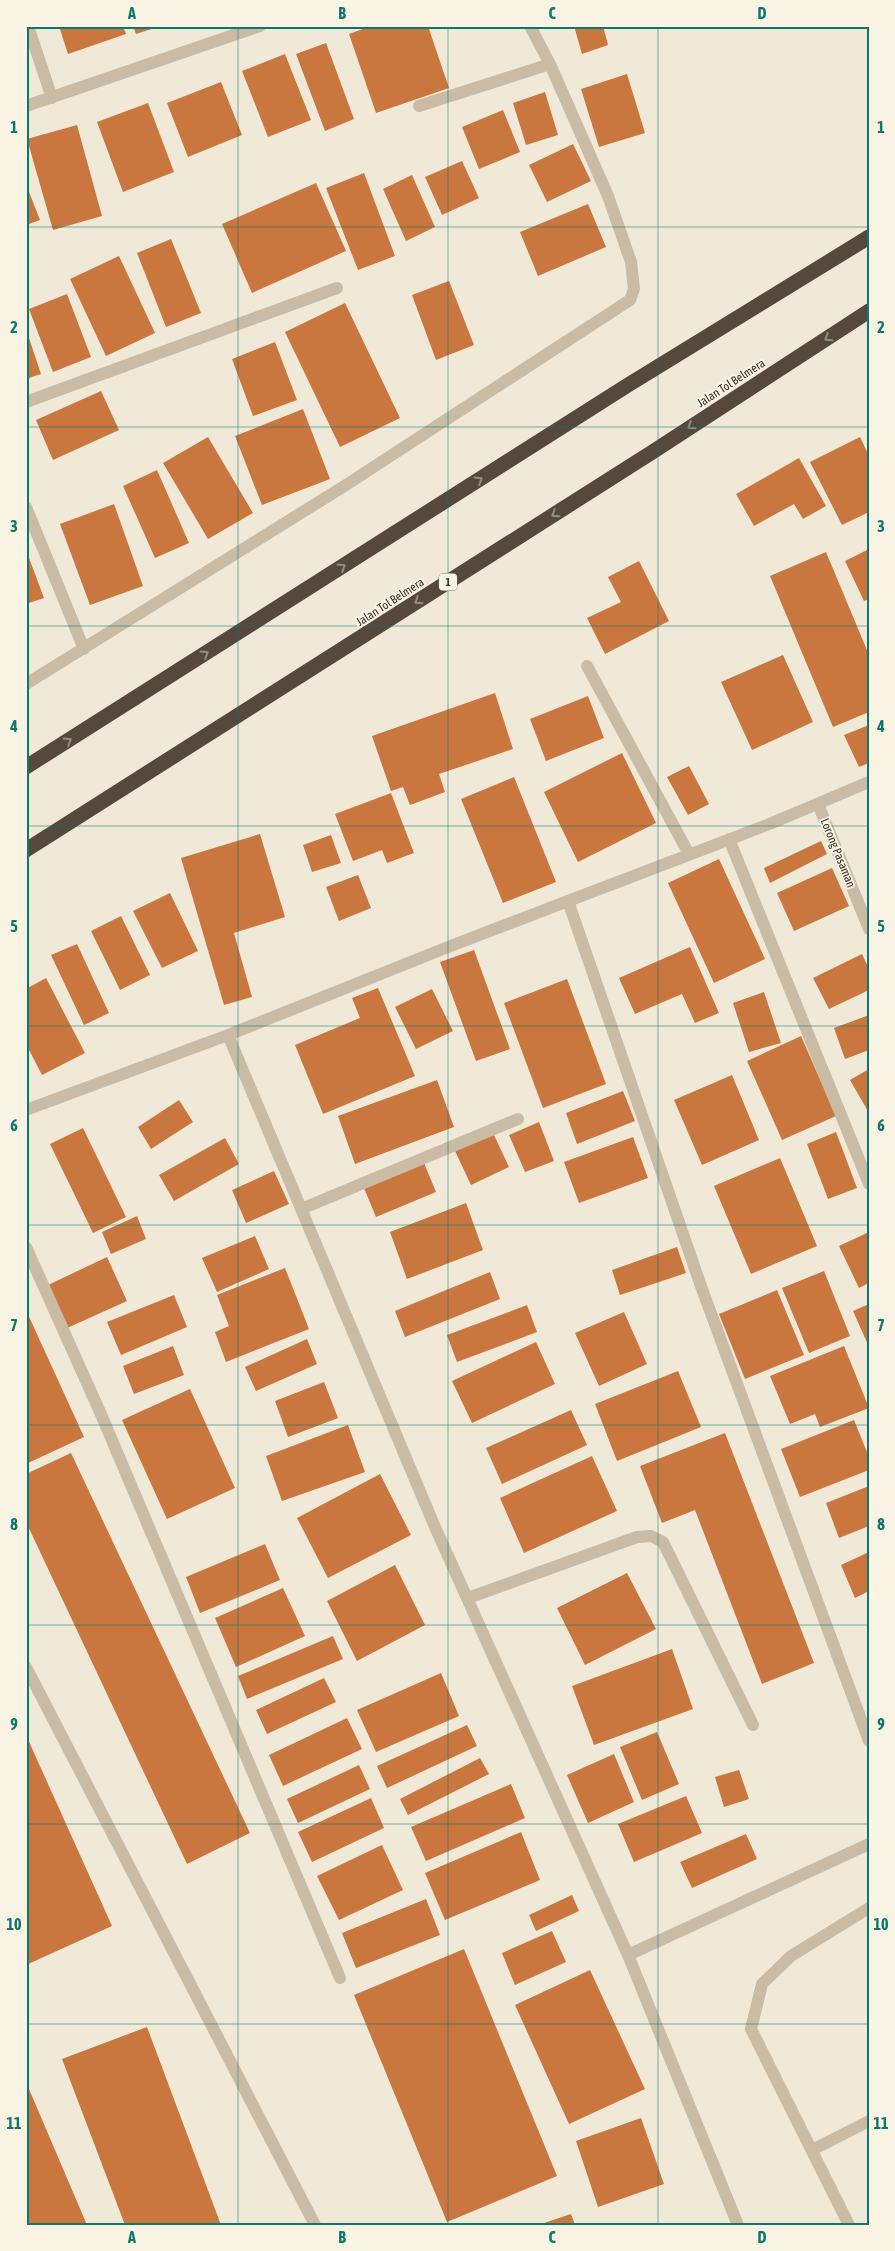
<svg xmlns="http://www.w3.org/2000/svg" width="895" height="2251" viewBox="0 0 895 2251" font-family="'Asap Condensed',sans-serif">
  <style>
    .building { fill: #c9763f }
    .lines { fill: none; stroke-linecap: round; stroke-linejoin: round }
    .service { stroke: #cabba4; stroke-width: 12 }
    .minor { stroke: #cabba4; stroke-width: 12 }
    .motorway { stroke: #56483d; stroke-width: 15 }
    .oneway { stroke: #978c80 }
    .grid { fill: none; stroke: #0f766e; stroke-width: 1; stroke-opacity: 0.55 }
    .labels { text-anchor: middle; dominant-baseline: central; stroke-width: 4; stroke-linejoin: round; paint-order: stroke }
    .shield { fill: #f9f3e4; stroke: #70685f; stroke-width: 1 }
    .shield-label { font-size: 11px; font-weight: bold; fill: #352d26 }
    .street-label { font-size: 12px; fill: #352d26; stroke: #f9f3e4 }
    .neatline { fill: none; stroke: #0f766e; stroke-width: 2 }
    .grid-label { font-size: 16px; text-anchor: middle; font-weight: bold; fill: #0f766e }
  </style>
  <rect width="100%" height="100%" fill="#f1e9d8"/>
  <path class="building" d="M 59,26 L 123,26 L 126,34 L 68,54 Z
    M 133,26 L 158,26 L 158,27 L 136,34 Z
    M 371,26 L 428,26 L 449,88 L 376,113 L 349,34 Z
    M 574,26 L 603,26 L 608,45 L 582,54 Z
    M 326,43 L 354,119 L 325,131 L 296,54 Z
    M 285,54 L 311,120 L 268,137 L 242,71 Z
    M 627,74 L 645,133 L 599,147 L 581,89 Z
    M 221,82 L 242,135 L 188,157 L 167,103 Z
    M 545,92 L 558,135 L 526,145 L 513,103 Z
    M 148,103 L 174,172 L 123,192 L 97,122 Z
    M 503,110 L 520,152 L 479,169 L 462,127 Z
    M 77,125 L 102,216 L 53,230 L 27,139 Z
    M 573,144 L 591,181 L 547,202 L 529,165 Z
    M 462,161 L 479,198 L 442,215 L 425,177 Z
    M 364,173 L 395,256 L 358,270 L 326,188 Z
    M 412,175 L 435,227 L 406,241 L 383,189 Z
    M 316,183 L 346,251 L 252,293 L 222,224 Z
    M 26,184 L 40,220 L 26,225 Z
    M 588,204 L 606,247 L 538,276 L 520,232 Z
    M 171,239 L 201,313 L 166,327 L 137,253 Z
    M 119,256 L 155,333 L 106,356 L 70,279 Z
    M 449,281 L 474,345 L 436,360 L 412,295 Z
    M 67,294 L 91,357 L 53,372 L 29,309 Z
    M 345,303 L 400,418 L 340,447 L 285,332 Z
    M 26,329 L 41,374 L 26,379 Z
    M 275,342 L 297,400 L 253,416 L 232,359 Z
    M 101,391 L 119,430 L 53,460 L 36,420 Z
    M 303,409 L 330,479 L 262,505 L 235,436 Z
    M 208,437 L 253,513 L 208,539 L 163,463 Z
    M 860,437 L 869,456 L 869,512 L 842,525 L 810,462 Z
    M 799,458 L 826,506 L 803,519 L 794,504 L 754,526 L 736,494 Z
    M 157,470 L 189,543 L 155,558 L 123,486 Z
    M 114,504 L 143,586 L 90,605 L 60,524 Z
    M 869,549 L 869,599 L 864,601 L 845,561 Z
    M 26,550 L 44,598 L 26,604 Z
    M 826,552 L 869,655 L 869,712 L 833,727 L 770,576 Z
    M 639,561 L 669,621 L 605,654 L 587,618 L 621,602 L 608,577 Z
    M 783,655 L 813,722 L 752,750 L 721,682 Z
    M 495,693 L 513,749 L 439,774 L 445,792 L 410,805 L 403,787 L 391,791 L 372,736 Z
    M 588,696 L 604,738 L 546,761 L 530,719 Z
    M 869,725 L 869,763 L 859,767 L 844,735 Z
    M 622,753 L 656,823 L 578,862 L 544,792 Z
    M 689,766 L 709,804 L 688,815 L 667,777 Z
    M 514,777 L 556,882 L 503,903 L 461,799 Z
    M 391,793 L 414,853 L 387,863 L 382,850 L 353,861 L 335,814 Z
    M 260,834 L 285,917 L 234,933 L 252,997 L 224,1005 L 181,858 Z
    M 331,835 L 341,863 L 312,872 L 303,845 Z
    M 821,841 L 827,854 L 770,883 L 764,868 Z
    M 719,859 L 765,959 L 714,983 L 668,883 Z
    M 832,868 L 849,906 L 794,931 L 777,893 Z
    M 358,875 L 371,908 L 339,921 L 326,887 Z
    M 170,893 L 198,951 L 162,968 L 133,911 Z
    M 121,916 L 150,975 L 120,990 L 91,931 Z
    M 77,944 L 109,1013 L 84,1025 L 51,955 Z
    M 690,947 L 719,1013 L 695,1023 L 682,994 L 635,1014 L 619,978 Z
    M 474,950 L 510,1049 L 476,1061 L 440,962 Z
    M 862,954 L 869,969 L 869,990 L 829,1009 L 813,978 Z
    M 46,978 L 85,1053 L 42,1075 L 26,1044 L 26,989 Z
    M 567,979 L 606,1084 L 543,1108 L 504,1003 Z
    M 378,988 L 415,1076 L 323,1114 L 295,1045 L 360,1018 L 352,998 Z
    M 432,989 L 453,1031 L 416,1049 L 395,1007 Z
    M 764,992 L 781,1043 L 749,1052 L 733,1003 Z
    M 869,1015 L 869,1050 L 845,1059 L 834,1028 Z
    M 801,1036 L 836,1116 L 782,1140 L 747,1061 Z
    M 869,1069 L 869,1113 L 850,1080 Z
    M 732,1075 L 759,1140 L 702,1165 L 674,1100 Z
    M 437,1080 L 454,1127 L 355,1164 L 338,1116 Z
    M 623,1091 L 635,1121 L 577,1144 L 566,1113 Z
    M 179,1100 L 193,1122 L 151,1149 L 138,1127 Z
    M 539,1122 L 554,1161 L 525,1172 L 509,1135 Z
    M 83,1128 L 126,1217 L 93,1233 L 50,1144 Z
    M 836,1132 L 857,1188 L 828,1199 L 807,1144 Z
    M 493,1133 L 509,1167 L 471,1185 L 455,1151 Z
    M 633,1137 L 648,1178 L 579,1203 L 564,1162 Z
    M 225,1138 L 239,1164 L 174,1201 L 159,1175 Z
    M 780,1158 L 817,1246 L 751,1274 L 714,1186 Z
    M 424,1163 L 436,1192 L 376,1217 L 364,1188 Z
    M 274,1171 L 289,1204 L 246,1223 L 232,1190 Z
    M 466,1203 L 483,1250 L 407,1279 L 390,1232 Z
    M 137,1216 L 146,1239 L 111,1254 L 102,1232 Z
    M 869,1232 L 869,1283 L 859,1288 L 839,1246 Z
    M 255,1236 L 269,1269 L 217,1292 L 202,1258 Z
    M 677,1247 L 686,1273 L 620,1295 L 612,1270 Z
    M 107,1257 L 127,1301 L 65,1329 L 46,1286 Z
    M 285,1268 L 309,1329 L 226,1362 L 215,1332 L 229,1326 L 217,1295 Z
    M 824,1271 L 850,1336 L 809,1353 L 782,1288 Z
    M 490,1272 L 500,1299 L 405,1337 L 395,1311 Z
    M 777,1290 L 804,1355 L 745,1379 L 719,1314 Z
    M 174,1295 L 187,1327 L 121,1355 L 107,1322 Z
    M 869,1304 L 869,1347 L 853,1311 Z
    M 527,1305 L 537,1332 L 457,1362 L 447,1335 Z
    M 26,1310 L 84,1437 L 26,1464 Z
    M 624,1312 L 647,1364 L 599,1386 L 575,1333 Z
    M 307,1339 L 317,1364 L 256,1391 L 245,1367 Z
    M 536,1342 L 555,1384 L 472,1423 L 452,1381 Z
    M 173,1346 L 184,1375 L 134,1394 L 123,1366 Z
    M 844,1346 L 869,1408 L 820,1427 L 815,1414 L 790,1424 L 770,1376 Z
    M 678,1371 L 701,1427 L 617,1461 L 595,1404 Z
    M 324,1382 L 338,1418 L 288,1437 L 275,1401 Z
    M 190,1389 L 235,1488 L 167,1519 L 122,1420 Z
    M 571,1410 L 587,1445 L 502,1484 L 486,1448 Z
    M 854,1420 L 869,1457 L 869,1470 L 800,1497 L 781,1449 Z
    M 348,1425 L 365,1472 L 282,1501 L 266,1456 Z
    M 725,1433 L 814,1663 L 762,1684 L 695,1510 L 662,1523 L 640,1466 Z
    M 71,1453 L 250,1833 L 187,1864 L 26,1522 L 26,1474 Z
    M 592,1456 L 617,1511 L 524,1553 L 500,1498 Z
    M 380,1474 L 411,1535 L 328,1578 L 297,1518 Z
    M 869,1486 L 869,1526 L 839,1538 L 826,1503 Z
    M 265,1544 L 280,1580 L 200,1613 L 186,1577 Z
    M 869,1552 L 869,1591 L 855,1598 L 841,1565 Z
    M 395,1565 L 425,1625 L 357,1661 L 327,1601 Z
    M 627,1573 L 656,1629 L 585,1665 L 557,1608 Z
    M 283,1588 L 305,1636 L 236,1667 L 215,1618 Z
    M 333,1636 L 343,1659 L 247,1699 L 238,1676 Z
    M 672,1649 L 693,1709 L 594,1745 L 572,1686 Z
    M 441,1673 L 459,1716 L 376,1752 L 357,1710 Z
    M 324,1678 L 336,1702 L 267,1734 L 256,1710 Z
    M 347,1718 L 362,1749 L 283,1786 L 269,1755 Z
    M 467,1725 L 477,1746 L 387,1788 L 377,1766 Z
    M 657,1732 L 679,1784 L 642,1800 L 620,1747 Z
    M 26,1735 L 112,1926 L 26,1965 Z
    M 614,1754 L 634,1802 L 588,1823 L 567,1775 Z
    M 480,1758 L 489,1774 L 408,1815 L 400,1799 Z
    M 359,1765 L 370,1789 L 298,1823 L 287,1799 Z
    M 739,1770 L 749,1799 L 724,1807 L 715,1777 Z
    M 511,1784 L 525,1818 L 426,1861 L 411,1827 Z
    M 686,1796 L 702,1833 L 634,1862 L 618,1824 Z
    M 371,1798 L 384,1828 L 312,1862 L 298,1832 Z
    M 521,1832 L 540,1880 L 445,1920 L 425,1873 Z
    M 746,1834 L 757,1859 L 692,1888 L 680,1862 Z
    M 382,1845 L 403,1890 L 339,1920 L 317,1876 Z
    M 572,1895 L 579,1911 L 536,1931 L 529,1915 Z
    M 426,1899 L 440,1935 L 356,1968 L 342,1933 Z
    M 552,1931 L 566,1962 L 515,1985 L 502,1953 Z
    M 464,1949 L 557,2176 L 447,2222 L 354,1995 Z
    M 590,1970 L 645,2089 L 569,2124 L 515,2005 Z
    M 147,2027 L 221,2225 L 125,2225 L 62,2059 Z
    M 26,2082 L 87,2225 L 26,2225 Z
    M 641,2118 L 664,2184 L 598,2207 L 576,2141 Z
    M 571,2214 L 575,2225 L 541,2225 L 541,2224 Z"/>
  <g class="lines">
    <path class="service" d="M 587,666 L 689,854
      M 26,1667 L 315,2225
      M 812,2150 L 869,2121
      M 849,2225 L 751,2029 L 762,1984 L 791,1956 L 869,1908"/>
    <path class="minor" d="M 28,26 L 52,98
      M 26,106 L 260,26
      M 419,106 L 550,64
      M 26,402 L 337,288
      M 26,507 L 84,649
      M 26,684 L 346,485 L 630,300 L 634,289 L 631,262 L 608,196 L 550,64 L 530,26
      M 818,804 L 869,929
      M 729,839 L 869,1184
      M 568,901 L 702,1289 L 869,1741
      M 228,1035 L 435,1527 L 628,1955
      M 26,1110 L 228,1035 L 448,947 L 772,823 L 869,782
      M 301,1209 L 518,1119
      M 26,1247 L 100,1412 L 340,1978
      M 468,1598 L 637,1537 L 651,1536 L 663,1542 L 753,1725
      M 738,2225 L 628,1955 L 869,1844"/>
    <path class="motorway" d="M 26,767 L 628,385 L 869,237
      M 26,850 L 654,451 L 869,311"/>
  </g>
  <defs><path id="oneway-chevron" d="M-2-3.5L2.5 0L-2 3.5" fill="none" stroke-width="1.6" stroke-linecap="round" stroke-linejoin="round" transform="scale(1.25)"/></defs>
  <g class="oneway">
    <use href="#oneway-chevron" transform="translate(828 338) rotate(147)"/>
    <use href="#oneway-chevron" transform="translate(691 426) rotate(147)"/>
    <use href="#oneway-chevron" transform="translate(479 480) rotate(-32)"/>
    <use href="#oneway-chevron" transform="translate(555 514) rotate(147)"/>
    <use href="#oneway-chevron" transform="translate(342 567) rotate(-32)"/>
    <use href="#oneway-chevron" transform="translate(418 601) rotate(147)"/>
    <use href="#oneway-chevron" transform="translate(205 654) rotate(-32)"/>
    <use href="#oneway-chevron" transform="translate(68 741) rotate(-32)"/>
  </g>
  <path class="grid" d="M 238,26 L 238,2225M 448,26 L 448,2225M 658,26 L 658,2225M 26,227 L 869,227M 26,427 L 869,427M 26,626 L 869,626M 26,826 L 869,826M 26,1026 L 869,1026M 26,1225 L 869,1225M 26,1425 L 869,1425M 26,1625 L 869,1625M 26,1824 L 869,1824M 26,2024 L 869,2024"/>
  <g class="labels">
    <rect class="shield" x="439" y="573.5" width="18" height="17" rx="4"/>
    <g class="shield-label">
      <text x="448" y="582">1</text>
    </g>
    <g class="street-label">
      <text transform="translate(731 383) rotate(-33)">Jalan Tol Belmera</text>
      <text transform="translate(390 602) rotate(-33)">Jalan Tol Belmera</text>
      <text transform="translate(838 853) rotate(68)">Lorong Pasaman</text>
    </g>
  </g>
  <rect width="895" height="2251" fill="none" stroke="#f9f3e4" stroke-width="55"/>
  <rect x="28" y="28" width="840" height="2196" class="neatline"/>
  <g class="grid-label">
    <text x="132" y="19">A</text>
    <text x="342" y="19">B</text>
    <text x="552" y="19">C</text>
    <text x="762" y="19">D</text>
    <text x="14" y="133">1</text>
    <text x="881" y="133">1</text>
    <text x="14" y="333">2</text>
    <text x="881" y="333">2</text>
    <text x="14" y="532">3</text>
    <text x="881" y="532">3</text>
    <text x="14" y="732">4</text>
    <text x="881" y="732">4</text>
    <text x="14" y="932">5</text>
    <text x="881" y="932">5</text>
    <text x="14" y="1131">6</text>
    <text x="881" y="1131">6</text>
    <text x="14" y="1331">7</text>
    <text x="881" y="1331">7</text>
    <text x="14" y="1530">8</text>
    <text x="881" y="1530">8</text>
    <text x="14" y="1730">9</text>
    <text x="881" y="1730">9</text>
    <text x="14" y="1930">10</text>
    <text x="881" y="1930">10</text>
    <text x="14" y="2129">11</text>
    <text x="881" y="2129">11</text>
    <text x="132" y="2243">A</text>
    <text x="342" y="2243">B</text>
    <text x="552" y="2243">C</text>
    <text x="762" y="2243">D</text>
  </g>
</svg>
